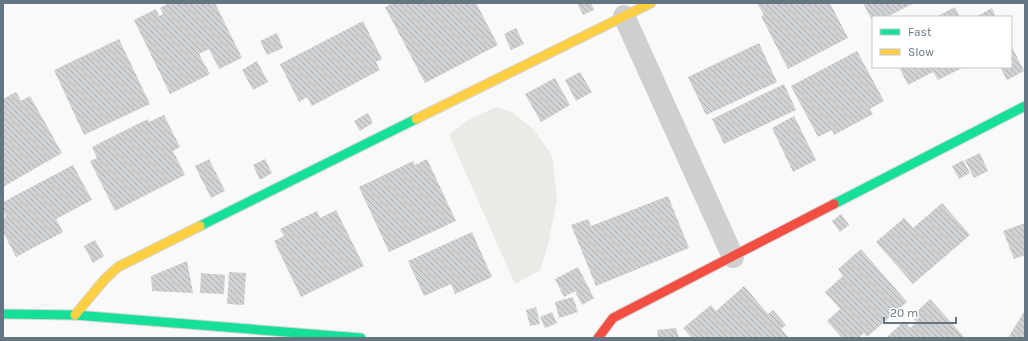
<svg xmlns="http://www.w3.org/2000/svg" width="1028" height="341" viewBox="0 0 1028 341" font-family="Karla,sans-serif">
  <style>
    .grass { fill: #e8ebe6 }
    .building { fill: url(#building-back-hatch) }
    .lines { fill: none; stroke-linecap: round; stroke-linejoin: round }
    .fast-casing { stroke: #d5d6d7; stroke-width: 11 }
    .slow-casing { stroke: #d5d6d7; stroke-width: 11 }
    .jam-casing { stroke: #d5d6d7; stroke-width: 11 }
    .street { stroke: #cecfd0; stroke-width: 22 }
    .fast { stroke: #16e098; stroke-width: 9 }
    .slow { stroke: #ffcf43; stroke-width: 9 }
    .jam { stroke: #f24e42; stroke-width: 9 }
  </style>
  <defs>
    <pattern id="building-back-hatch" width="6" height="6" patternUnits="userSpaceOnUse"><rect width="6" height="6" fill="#d0d2d3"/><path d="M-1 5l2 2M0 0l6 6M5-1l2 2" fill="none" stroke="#acafb1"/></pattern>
  </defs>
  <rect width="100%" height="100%" fill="#f9f9f9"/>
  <path class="grass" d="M 496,107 L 512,112 L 534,130 L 552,155 L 557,199 L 548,245 L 540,270 L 515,284 L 449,135 L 466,121 Z"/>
  <path class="building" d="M 169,3 L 215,3 L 242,58 L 219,69 L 209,49 L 199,54 L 210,74 L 170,94 L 134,20 L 156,9 L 159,16 L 163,14 L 160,8 Z
    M 393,3 L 476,3 L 498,45 L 425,83 L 385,7 Z
    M 577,3 L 591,3 L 594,10 L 583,15 Z
    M 757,3 L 830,3 L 848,38 L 788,69 L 761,16 L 764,15 Z
    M 863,3 L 914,3 L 887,17 L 873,17 L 873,22 Z
    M 955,7 L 960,17 L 936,17 Z
    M 992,8 L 996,17 L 976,17 Z
    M 363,21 L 382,59 L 376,62 L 380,70 L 312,106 L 307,97 L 299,102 L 280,64 Z
    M 516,28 L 524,44 L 511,50 L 504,34 Z
    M 277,33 L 283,48 L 267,55 L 260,41 Z
    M 119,39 L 150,104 L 84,135 L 54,70 Z
    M 759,43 L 777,82 L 706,115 L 688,77 Z
    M 1011,45 L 1024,71 L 1007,80 L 1000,67 L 1011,67 Z
    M 857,51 L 884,101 L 870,109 L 873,114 L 834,135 L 832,130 L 818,137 L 791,86 Z
    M 257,61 L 268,82 L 253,90 L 242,70 Z
    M 899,67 L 964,67 L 938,80 L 933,72 L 908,85 Z
    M 580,72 L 592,92 L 576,101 L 565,80 Z
    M 555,78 L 570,105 L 541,122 L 525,94 Z
    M 784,84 L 796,110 L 724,144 L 712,119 Z
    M 16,92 L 21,101 L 30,96 L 62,153 L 3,187 L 3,99 Z
    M 368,113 L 373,123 L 360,131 L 354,121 Z
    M 164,115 L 180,147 L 173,151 L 185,175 L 115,211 L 90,161 L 97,158 L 92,147 L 148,119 L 149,122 Z
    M 794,116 L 816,160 L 793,172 L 772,128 Z
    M 980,153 L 988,171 L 974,178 L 965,160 Z
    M 209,159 L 225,191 L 211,198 L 195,166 Z
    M 265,159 L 272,173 L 260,180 L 253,165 Z
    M 427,159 L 456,221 L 389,252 L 359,187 L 413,161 L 415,165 Z
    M 963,160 L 970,173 L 959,179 L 952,166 Z
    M 73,165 L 92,200 L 56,219 L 63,232 L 16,257 L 3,232 L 3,218 L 6,217 L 3,210 L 3,202 Z
    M 668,196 L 689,248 L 596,286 L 571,225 L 588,219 L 591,226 Z
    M 942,203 L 970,235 L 913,284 L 876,242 L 904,218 L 913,228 Z
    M 336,210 L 364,266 L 301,297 L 274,241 L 284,236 L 280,229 L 317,211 L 320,218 Z
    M 841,214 L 849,225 L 840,232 L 832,221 Z
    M 1025,223 L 1025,255 L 1014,259 L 1003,231 Z
    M 472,232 L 492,277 L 455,294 L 451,284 L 424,296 L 408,261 Z
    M 95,240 L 104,256 L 93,263 L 84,246 Z
    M 861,249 L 907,302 L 867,337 L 864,333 L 859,338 L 842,338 L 827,321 L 840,309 L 825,292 L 843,276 L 838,269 Z
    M 187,261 L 193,293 L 152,291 L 151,276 Z
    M 578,267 L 594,298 L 582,305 L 575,291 L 564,297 L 555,279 Z
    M 229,272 L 246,273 L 244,305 L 227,304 Z
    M 201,273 L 225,275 L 224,294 L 200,293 Z
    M 744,286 L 768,314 L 773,310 L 786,325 L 781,329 L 789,338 L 692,338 L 683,328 L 711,305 L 716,311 Z
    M 573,297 L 578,312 L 559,318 L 555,302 Z
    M 930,299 L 965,338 L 886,338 L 904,321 L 910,328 L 917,322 L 911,317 Z
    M 536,307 L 540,324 L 530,326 L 526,310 Z
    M 1025,310 L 1025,338 L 1008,338 Z
    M 552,312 L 557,323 L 545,328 L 540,317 Z
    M 676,328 L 679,338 L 658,338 L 657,330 Z"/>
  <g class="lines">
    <defs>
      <path id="fast" d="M 834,204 L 1025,106
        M 200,226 L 416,119
        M 3,314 L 75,315 L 361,338"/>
      <path id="slow" d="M 416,119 L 651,3
        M 75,315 L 105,279 L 118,267 L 200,226"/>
      <path id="jam" d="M 598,338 L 613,318 L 834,204"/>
    </defs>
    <use href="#fast" class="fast-casing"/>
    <use href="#slow" class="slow-casing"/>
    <use href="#jam" class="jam-casing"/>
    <path class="street" d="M 624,16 L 733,257"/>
    <use href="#fast" class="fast"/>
    <use href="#slow" class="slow"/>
    <use href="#jam" class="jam"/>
  </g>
  <rect width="1028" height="341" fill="none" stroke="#657683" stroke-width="8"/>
  <rect x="872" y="16" width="140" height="52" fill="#ffffff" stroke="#c1c8cd"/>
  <rect x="880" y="29" width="20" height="6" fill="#16e098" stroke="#c1c8cd"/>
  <text x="908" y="36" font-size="12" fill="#657683">Fast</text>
  <rect x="880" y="49" width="20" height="6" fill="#ffcf43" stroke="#c1c8cd"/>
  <text x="908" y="56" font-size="12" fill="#657683">Slow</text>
  <path d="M884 317v6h72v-6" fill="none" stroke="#657683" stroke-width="2"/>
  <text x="890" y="317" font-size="12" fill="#657683" stroke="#ffffff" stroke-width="3" paint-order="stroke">20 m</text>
</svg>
